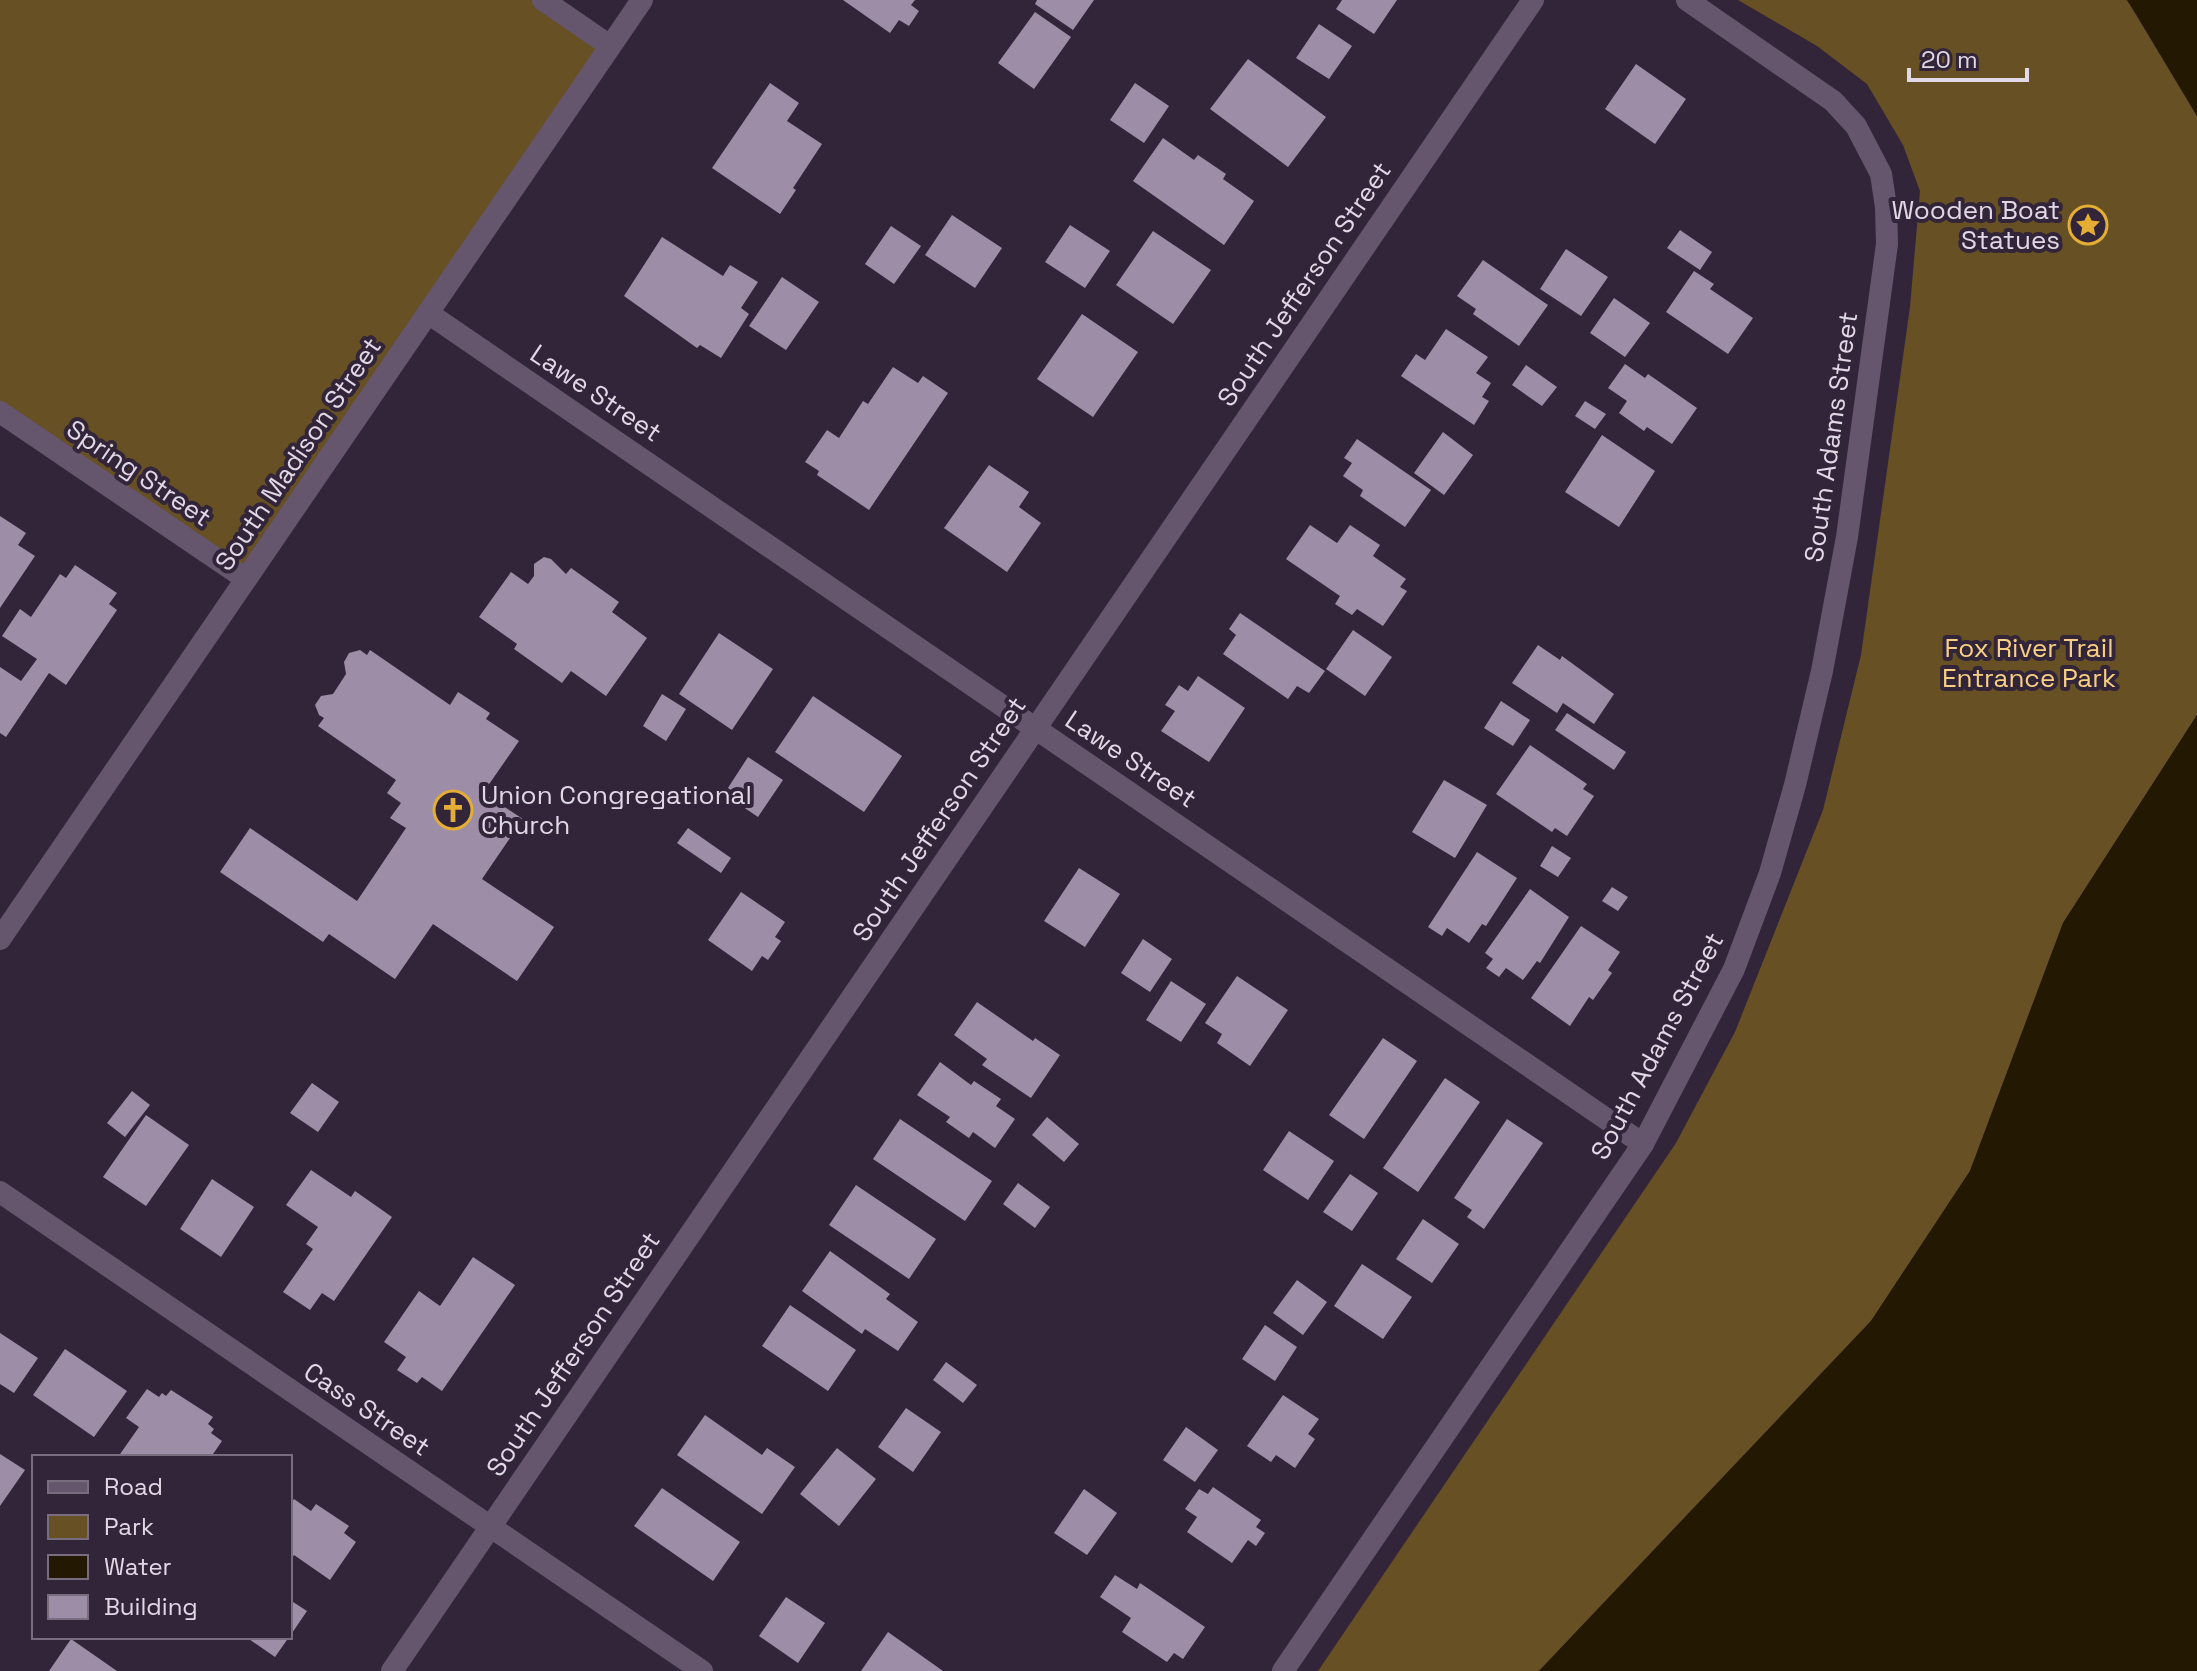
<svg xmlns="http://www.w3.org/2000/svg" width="2197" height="1671" viewBox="0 0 2197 1671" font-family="'Space Grotesk',sans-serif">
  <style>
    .green { fill: #665024 }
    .water { fill: #231802 }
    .building { fill: #9d8da7 }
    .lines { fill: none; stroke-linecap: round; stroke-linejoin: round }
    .minor { stroke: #65566e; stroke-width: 22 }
    .tertiary { stroke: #65566e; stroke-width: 22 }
    .labels { text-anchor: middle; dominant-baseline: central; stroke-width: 8; stroke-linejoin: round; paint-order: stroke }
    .poi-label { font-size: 26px; fill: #e1d8e6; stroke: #32253a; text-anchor: end }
    .street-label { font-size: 26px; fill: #e1d8e6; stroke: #32253a }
    .park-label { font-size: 26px; fill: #f9d083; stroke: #32253a }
  </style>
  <rect width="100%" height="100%" fill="#32253a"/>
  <path class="green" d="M 0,0 L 543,0 L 610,46 L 246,579 L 0,412 Z
    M 1738,0 L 2127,0 L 2197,116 L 2197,715 L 2063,923 L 1970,1171 L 1871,1321 L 1539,1671 L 1318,1671 L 1676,1143 L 1735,1032 L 1823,810 L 1861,655 L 1910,307 L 1920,191 L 1903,145 L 1867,84 L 1817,46 Z"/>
  <path class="water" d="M 2127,0 L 2197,0 L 2197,116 L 2135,12 Z
    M 2197,715 L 2197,1671 L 1539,1671 L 1871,1321 L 1970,1171 L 2063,923 Z"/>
  <path class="building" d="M 843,0 L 915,0 L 911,5 L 919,11 L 909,26 L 899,20 L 890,33 Z
    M 1037,0 L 1094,0 L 1073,30 L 1035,4 Z
    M 1342,0 L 1397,0 L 1374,34 L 1336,9 Z
    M 1035,12 L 1071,37 L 1034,89 L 998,63 Z
    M 1319,24 L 1352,46 L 1329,79 L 1296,58 Z
    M 1248,59 L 1326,117 L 1288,167 L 1210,109 Z
    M 1636,64 L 1686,99 L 1655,144 L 1605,109 Z
    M 770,83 L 799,103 L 787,121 L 822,144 L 793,188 L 796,190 L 780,214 L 712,168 Z
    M 1135,83 L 1169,106 L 1144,143 L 1110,120 Z
    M 1163,138 L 1194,160 L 1198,155 L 1226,174 L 1223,179 L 1254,201 L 1224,245 L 1133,181 Z
    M 952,215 L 1002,248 L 975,288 L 925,255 Z
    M 1070,225 L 1110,251 L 1085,288 L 1045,262 Z
    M 891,226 L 921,246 L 894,284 L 865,264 Z
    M 1680,230 L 1712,252 L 1700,270 L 1667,248 Z
    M 1153,231 L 1211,270 L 1173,324 L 1116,285 Z
    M 662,237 L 723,276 L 730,265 L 758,282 L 741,308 L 749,314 L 721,358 L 700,345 L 697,348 L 624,296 Z
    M 1566,249 L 1608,277 L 1581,316 L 1540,289 Z
    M 1483,260 L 1548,305 L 1519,346 L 1473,314 L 1476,309 L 1457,296 Z
    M 1694,271 L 1714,284 L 1710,289 L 1753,318 L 1728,354 L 1666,312 Z
    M 782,277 L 819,302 L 786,350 L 749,326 Z
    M 1614,298 L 1650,323 L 1625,357 L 1590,333 Z
    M 1082,314 L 1138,352 L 1093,417 L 1037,379 Z
    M 1446,329 L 1488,357 L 1476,373 L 1491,383 L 1482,397 L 1489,401 L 1474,425 L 1401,376 L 1416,354 L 1425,360 Z
    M 1625,364 L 1645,378 L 1648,374 L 1697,408 L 1672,444 L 1647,427 L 1644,431 L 1619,413 L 1627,401 L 1608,388 Z
    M 1526,365 L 1557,387 L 1542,406 L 1512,385 Z
    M 893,367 L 918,383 L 923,376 L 948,393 L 869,510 L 817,475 L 819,471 L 805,462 L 827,430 L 839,438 L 863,401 L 868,404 Z
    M 1585,401 L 1606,414 L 1595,429 L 1575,416 Z
    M 1443,432 L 1473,455 L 1444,495 L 1414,473 Z
    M 1602,435 L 1655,471 L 1619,527 L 1565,492 Z
    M 1357,439 L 1431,490 L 1405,527 L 1360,496 L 1363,490 L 1343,476 L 1352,463 L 1344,458 Z
    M 989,465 L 1029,492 L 1019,507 L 1041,523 L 1007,572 L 944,528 Z
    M 0,516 L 26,533 L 18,545 L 35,556 L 0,608 Z
    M 1310,525 L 1337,543 L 1350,525 L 1380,545 L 1373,556 L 1406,579 L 1400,587 L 1407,591 L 1383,626 L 1357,609 L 1352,615 L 1335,604 L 1340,596 L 1286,559 Z
    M 544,557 L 551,559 L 566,574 L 571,568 L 619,602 L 612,612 L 647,638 L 606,696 L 571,671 L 562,683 L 514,649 L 517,644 L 479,617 L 511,572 L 528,584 L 534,576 L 534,564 Z
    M 75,565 L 117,593 L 109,604 L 117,610 L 66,685 L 49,673 L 6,737 L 0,733 L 0,667 L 21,681 L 37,659 L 2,636 L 20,609 L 31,617 L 60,574 L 66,578 Z
    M 1240,613 L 1325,671 L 1309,693 L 1297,686 L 1288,699 L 1223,654 L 1236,635 L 1229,629 Z
    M 1353,630 L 1392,657 L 1365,696 L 1326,669 Z
    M 719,633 L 773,669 L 732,730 L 679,694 Z
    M 1538,645 L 1560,660 L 1562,656 L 1614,694 L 1594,724 L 1563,703 L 1557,713 L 1512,683 Z
    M 360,650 L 367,655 L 370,650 L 450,705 L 458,692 L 490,713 L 486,719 L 519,741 L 483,793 L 523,819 L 482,879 L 554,927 L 517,981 L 433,924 L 395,979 L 329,934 L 323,942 L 220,872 L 250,828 L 357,901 L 406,828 L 390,818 L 401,803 L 387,793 L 396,780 L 318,726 L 324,718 L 319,715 L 315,705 L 321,696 L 333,694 L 346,674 L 344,662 L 349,653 Z
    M 1198,676 L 1245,708 L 1209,762 L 1161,731 L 1175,711 L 1165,705 L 1179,685 L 1188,691 Z
    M 662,694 L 686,709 L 666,741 L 643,726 Z
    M 813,696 L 902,756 L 864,812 L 775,752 Z
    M 1501,701 L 1530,720 L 1513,746 L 1484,728 Z
    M 1567,713 L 1626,752 L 1614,770 L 1555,730 Z
    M 1530,745 L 1587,784 L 1583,789 L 1594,796 L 1567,836 L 1555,828 L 1552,832 L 1496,794 Z
    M 748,757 L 783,780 L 758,817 L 724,794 Z
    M 1444,780 L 1487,805 L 1455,858 L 1412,832 Z
    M 688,828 L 731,858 L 721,873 L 677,843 Z
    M 1552,846 L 1571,858 L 1558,877 L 1540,866 Z
    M 1477,852 L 1517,878 L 1486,926 L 1482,924 L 1469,943 L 1447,928 L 1442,936 L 1428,927 Z
    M 1079,868 L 1120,894 L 1085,947 L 1044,921 Z
    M 1612,887 L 1628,897 L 1618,911 L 1602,901 Z
    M 1530,889 L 1569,917 L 1540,963 L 1537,961 L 1523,980 L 1506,968 L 1499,977 L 1486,968 L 1493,959 L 1485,953 Z
    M 741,892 L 785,922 L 775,937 L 781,941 L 768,960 L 762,956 L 752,971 L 708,940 Z
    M 1581,926 L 1620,952 L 1608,970 L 1612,973 L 1593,1000 L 1589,997 L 1570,1026 L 1531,998 Z
    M 1143,939 L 1172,959 L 1150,992 L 1121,973 Z
    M 1237,976 L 1288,1010 L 1250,1066 L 1217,1043 L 1222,1034 L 1205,1023 Z
    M 1171,981 L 1206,1004 L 1181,1042 L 1146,1020 Z
    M 977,1002 L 1033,1041 L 1035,1038 L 1060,1055 L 1031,1098 L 982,1065 L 987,1059 L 954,1035 Z
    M 1383,1038 L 1417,1061 L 1364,1139 L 1329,1115 Z
    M 940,1062 L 971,1085 L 974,1081 L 1001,1099 L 996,1106 L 1015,1119 L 995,1148 L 973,1132 L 969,1138 L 946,1122 L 950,1117 L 917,1095 Z
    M 1445,1078 L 1480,1102 L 1418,1192 L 1383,1168 Z
    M 312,1083 L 339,1102 L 318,1132 L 290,1113 Z
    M 132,1091 L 150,1105 L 125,1137 L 107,1123 Z
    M 146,1115 L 189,1145 L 146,1206 L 103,1177 Z
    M 1047,1117 L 1079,1144 L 1064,1162 L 1032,1135 Z
    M 900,1119 L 992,1181 L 965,1221 L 873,1159 Z
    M 1507,1119 L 1543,1143 L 1484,1229 L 1467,1217 L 1472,1210 L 1454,1198 Z
    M 1289,1131 L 1334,1161 L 1308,1200 L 1263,1170 Z
    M 311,1170 L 351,1197 L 355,1191 L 392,1217 L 334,1301 L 322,1293 L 310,1310 L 283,1292 L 313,1249 L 306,1244 L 318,1227 L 286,1205 Z
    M 1350,1174 L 1378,1193 L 1352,1231 L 1323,1212 Z
    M 212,1179 L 254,1207 L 221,1257 L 180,1229 Z
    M 1018,1183 L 1050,1207 L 1035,1228 L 1003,1204 Z
    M 856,1185 L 936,1239 L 909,1279 L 829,1225 Z
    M 1423,1219 L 1459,1244 L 1432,1283 L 1396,1259 Z
    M 830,1251 L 890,1294 L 886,1299 L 918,1322 L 898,1351 L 865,1329 L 862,1334 L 802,1291 Z
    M 473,1257 L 515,1285 L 442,1391 L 422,1377 L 417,1383 L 397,1370 L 406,1357 L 384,1342 L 419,1291 L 440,1306 Z
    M 1362,1264 L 1412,1297 L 1383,1339 L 1334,1306 Z
    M 1297,1280 L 1327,1302 L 1303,1335 L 1273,1313 Z
    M 790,1305 L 856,1350 L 828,1391 L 762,1346 Z
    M 1265,1325 L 1297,1347 L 1275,1381 L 1242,1359 Z
    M 0,1333 L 38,1358 L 14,1393 L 0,1384 Z
    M 65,1349 L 127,1391 L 94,1437 L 33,1395 Z
    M 946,1362 L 977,1385 L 963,1403 L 933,1380 Z
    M 147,1389 L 159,1397 L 162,1393 L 166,1396 L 171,1390 L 213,1417 L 208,1424 L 214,1429 L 211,1433 L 222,1441 L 211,1457 L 118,1457 L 139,1427 L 126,1418 Z
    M 1283,1395 L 1319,1419 L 1308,1434 L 1315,1439 L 1295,1468 L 1276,1455 L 1271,1462 L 1247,1446 Z
    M 906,1408 L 941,1432 L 913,1472 L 878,1447 Z
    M 705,1415 L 762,1455 L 767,1448 L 795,1467 L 762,1514 L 677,1455 Z
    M 1186,1427 L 1218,1450 L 1195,1482 L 1163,1460 Z
    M 837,1448 L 876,1479 L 839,1526 L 800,1494 Z
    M 0,1454 L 25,1470 L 0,1506 Z
    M 1213,1487 L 1261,1520 L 1256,1527 L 1265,1533 L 1256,1546 L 1248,1540 L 1232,1563 L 1187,1532 L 1197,1517 L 1185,1509 L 1199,1489 L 1208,1494 Z
    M 662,1488 L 740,1542 L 713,1581 L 634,1526 Z
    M 1084,1489 L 1117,1513 L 1087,1555 L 1054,1533 Z
    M 294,1499 L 311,1511 L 316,1504 L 349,1526 L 344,1533 L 356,1542 L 330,1580 L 294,1555 L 290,1562 L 290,1505 Z
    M 1115,1575 L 1137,1589 L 1140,1583 L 1205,1627 L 1183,1659 L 1174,1653 L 1167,1662 L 1122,1632 L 1131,1618 L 1100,1597 Z
    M 786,1597 L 825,1623 L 798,1663 L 759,1636 Z
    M 290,1600 L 307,1611 L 290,1636 Z
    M 888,1632 L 943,1671 L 861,1671 Z
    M 246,1637 L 289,1637 L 275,1657 Z
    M 71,1639 L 117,1671 L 49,1671 Z"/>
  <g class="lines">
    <path class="minor" d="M 543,0 L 610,46
      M 428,313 L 1643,1144
      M 0,412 L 246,579
      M 0,939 L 642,0
      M 0,1192 L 702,1671
      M 392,1671 L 1533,0"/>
    <path class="tertiary" d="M 1283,1671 L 1643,1144 L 1734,969 L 1770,873 L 1795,785 L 1822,671 L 1847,537 L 1887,244 L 1886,207 L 1881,174 L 1856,126 L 1833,101 L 1687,0"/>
  </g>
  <defs>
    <symbol id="sight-ring" viewBox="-11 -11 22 22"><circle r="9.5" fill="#32253a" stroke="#e4ad35" stroke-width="1.5"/><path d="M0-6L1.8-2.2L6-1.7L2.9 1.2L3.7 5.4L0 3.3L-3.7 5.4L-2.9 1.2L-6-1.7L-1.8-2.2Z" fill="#e4ad35"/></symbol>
    <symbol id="church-ring" viewBox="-11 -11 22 22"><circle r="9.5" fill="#32253a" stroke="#e4ad35" stroke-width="1.5"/><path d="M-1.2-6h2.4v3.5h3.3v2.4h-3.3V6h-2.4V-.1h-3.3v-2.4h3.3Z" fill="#e4ad35"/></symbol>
  </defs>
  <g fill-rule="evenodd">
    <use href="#sight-ring" x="2066" y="203" width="44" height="44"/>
    <use href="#church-ring" x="431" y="788" width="44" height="44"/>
  </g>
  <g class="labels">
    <g class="poi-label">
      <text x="2060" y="210">Wooden Boat<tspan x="2060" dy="30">Statues</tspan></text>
      <text x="481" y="795" text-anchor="start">Union Congregational<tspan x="481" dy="30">Church</tspan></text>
    </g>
    <g class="street-label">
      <text transform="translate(1304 284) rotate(-56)">South Jefferson Street</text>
      <text transform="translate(596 393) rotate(34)">Lawe Street</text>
      <text transform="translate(1831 437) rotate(-82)">South Adams Street</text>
      <text transform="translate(298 454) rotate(-56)">South Madison Street</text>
      <text transform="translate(139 473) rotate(34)">Spring Street</text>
      <text transform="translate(1131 759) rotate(34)">Lawe Street</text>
      <text transform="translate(939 819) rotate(-56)">South Jefferson Street</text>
      <text transform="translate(1657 1046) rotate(-62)">South Adams Street</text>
      <text transform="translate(573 1354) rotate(-56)">South Jefferson Street</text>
      <text transform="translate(367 1409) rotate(34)">Cass Street</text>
    </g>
    <g class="park-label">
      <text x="2029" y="648">Fox River Trail<tspan x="2029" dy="30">Entrance Park</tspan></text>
    </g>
  </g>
  <rect x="32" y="1455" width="260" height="184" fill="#32253a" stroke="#786d7f" stroke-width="2"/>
  <rect x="48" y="1481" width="40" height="12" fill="#65566e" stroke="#786d7f" stroke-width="2"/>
  <text x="104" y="1495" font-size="24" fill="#e1d8e6">Road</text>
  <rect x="48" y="1515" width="40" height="24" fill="#665024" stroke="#786d7f" stroke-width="2"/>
  <text x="104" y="1535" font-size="24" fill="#e1d8e6">Park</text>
  <rect x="48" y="1555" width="40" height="24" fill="#231802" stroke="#786d7f" stroke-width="2"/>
  <text x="104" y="1575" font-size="24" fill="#e1d8e6">Water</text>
  <rect x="48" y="1595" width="40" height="24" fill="#9d8da7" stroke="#786d7f" stroke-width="2"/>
  <text x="104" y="1615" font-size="24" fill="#e1d8e6">Building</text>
  <path d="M1909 68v12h118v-12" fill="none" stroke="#e1d8e6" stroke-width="4"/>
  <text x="1921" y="68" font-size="24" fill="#e1d8e6" stroke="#32253a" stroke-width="6" paint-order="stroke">20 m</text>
</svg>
